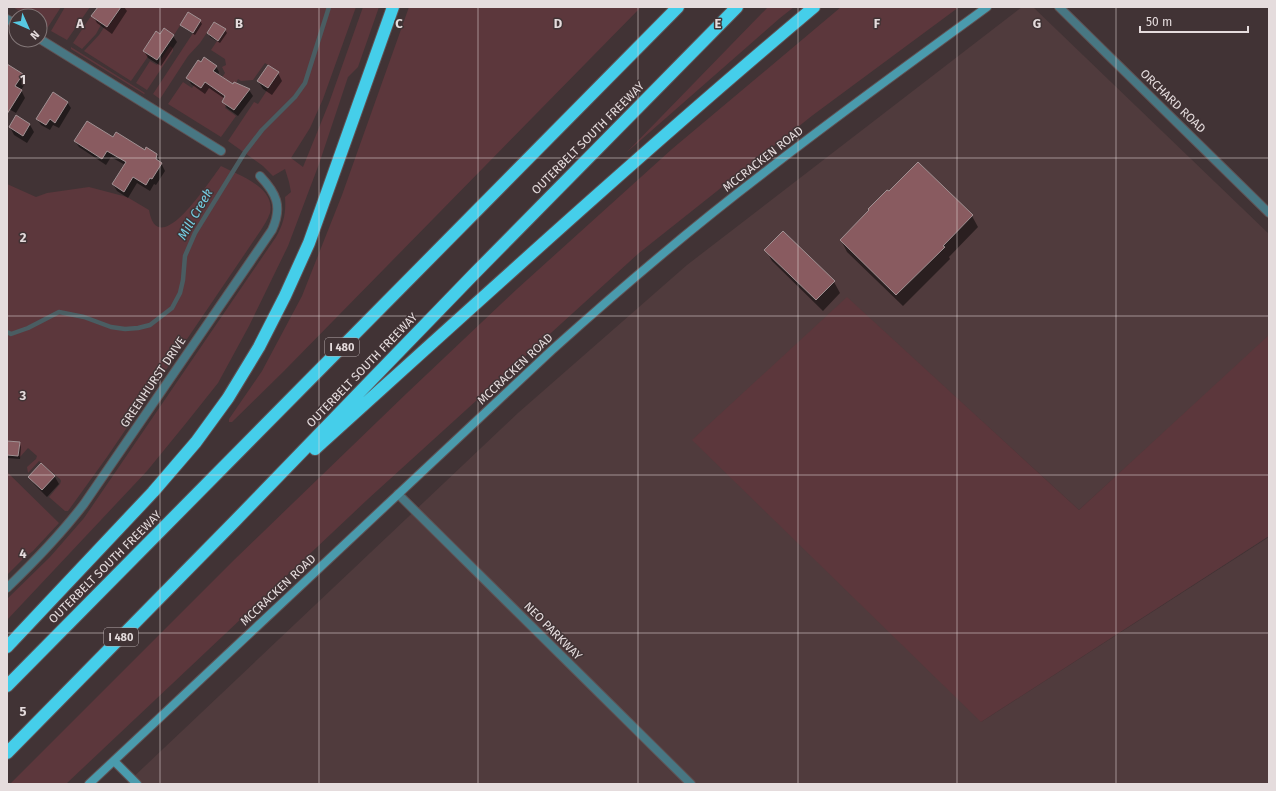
<svg xmlns="http://www.w3.org/2000/svg" width="1276" height="791" viewBox="0 0 1276 791" font-family="'Fira Sans',sans-serif">
  <style>
    .built { fill: #503b3d }
    .green { fill: #5c373c }
    .shadow { fill: #0007 }
    .lines { fill: none; stroke-linecap: round; stroke-linejoin: round }
    .stream { stroke: #4a5d62; stroke-width: 4.5 }
    .building { fill: #895b60; stroke: #a19193 }
    .street-casing { stroke: #5f5153; stroke-width: 10 }
    .secondary-casing { stroke: #5f5153; stroke-width: 10 }
    .highway-casing { stroke: #5f5153; stroke-width: 14 }
    .street { stroke: #487783; stroke-width: 8 }
    .secondary { stroke: #4a9bad; stroke-width: 8 }
    .highway { stroke: #45ceea; stroke-width: 12 }
    .grid { fill: none; stroke: #e5dcdd; stroke-width: 1; stroke-opacity: 0.55 }
    .labels { text-anchor: middle; dominant-baseline: central; stroke-width: 3; stroke-linejoin: round; paint-order: stroke }
    .shield { fill: #413335; stroke: #b4a9ab; stroke-width: 1 }
    .shield-label { font-size: 11px; font-weight: bold; fill: #e5dcdd }
    .street-label { font-size: 12px; fill: #e5dcdd; stroke: #413335 }
    .water-label { font-size: 13px; font-style: italic; fill: #74cfe4; stroke: #413335 }
    .grid-label { font-size: 13px; text-anchor: middle; font-weight: bold; fill: #e5dcdd; stroke: #413335; stroke-width: 3; stroke-linejoin: round; paint-order: stroke }
  </style>
  <rect width="100%" height="100%" fill="#413335"/>
  <path class="built" d="M 1022,7 L 1033,7 L 1269,234 L 1269,337 L 1079,510 L 847,298 L 981,722 L 1269,537 L 1269,784 L 126,784 L 518,413 L 687,265 Z"/>
  <path class="green" d="M 13,7 L 61,7 L 48,27 L 46,28 L 40,24 L 40,16 L 27,16 Z
    M 65,7 L 90,7 L 67,40 L 51,31 Z
    M 122,7 L 356,7 L 323,99 L 310,128 L 291,158 L 303,167 L 329,103 L 363,7 L 379,7 L 358,67 L 348,77 L 319,164 L 288,246 L 249,326 L 218,383 L 187,422 L 147,471 L 7,620 L 7,599 L 50,557 L 84,518 L 276,237 C 284,223 286,213 285,197 L 291,192 L 289,182 L 285,169 L 273,176 L 263,166 L 228,141 L 254,102 L 258,104 L 279,72 L 265,63 L 253,80 L 241,81 L 238,79 L 225,108 L 236,116 L 221,137 L 168,104 L 183,82 L 192,88 L 195,84 L 201,88 L 205,82 L 215,88 L 225,73 L 222,67 L 226,65 L 225,59 L 211,50 L 225,29 L 214,22 L 200,43 L 188,56 L 160,99 L 153,94 L 193,33 L 188,13 L 174,35 L 164,28 L 160,34 L 156,31 L 143,51 L 149,55 L 131,81 L 84,51 L 99,35 L 105,26 L 108,27 Z
    M 409,7 L 641,7 L 284,371 L 232,422 L 229,422 L 229,419 L 262,371 L 302,296 L 342,195 Z
    M 768,7 L 794,7 L 780,18 L 626,153 Z
    M 841,7 L 959,7 L 813,115 L 639,253 L 368,499 L 66,784 L 10,784 L 235,559 L 407,393 L 517,289 L 672,149 Z
    M 91,16 L 102,23 L 96,34 L 82,49 L 73,43 Z
    M 170,46 L 173,48 L 173,51 L 147,90 L 136,83 L 150,61 L 157,65 Z
    M 71,47 L 145,93 L 144,94 L 71,49 Z
    M 221,166 C 238,175 276,187 270,213 C 268,219 264,225 261,230 L 107,457 L 68,511 L 65,511 L 49,497 L 60,484 L 61,481 L 60,479 L 39,461 L 28,473 L 27,467 L 36,459 L 37,456 L 28,448 L 20,457 L 18,456 L 20,443 L 7,441 L 7,184 L 36,197 L 47,193 L 89,187 L 127,197 L 149,210 C 158,263 210,180 221,166 Z
    M 847,297 L 1079,510 L 1269,335 L 1269,536 L 981,722 L 692,440 Z
    M 7,472 L 59,523 L 33,551 L 23,559 L 7,575 Z"/>
  <path class="shadow" d="M 99,7 L 124,7 L 127,11 L 112,34 L 97,23 L 93,16 Z
    M 200,21 L 202,24 L 195,35 L 184,28 L 182,25 Z
    M 225,30 L 227,33 L 220,43 L 210,37 L 208,33 Z
    M 160,35 L 173,36 L 177,42 L 161,66 L 148,58 L 144,51 Z
    M 216,66 L 219,72 L 218,75 L 234,85 L 249,90 L 253,96 L 238,116 L 227,108 L 223,102 L 225,99 L 209,88 L 205,94 L 191,84 L 188,78 Z
    M 7,68 L 22,75 L 26,82 L 21,90 L 25,98 L 16,113 L 7,108 Z
    M 278,73 L 282,81 L 272,95 L 263,89 L 258,81 Z
    M 67,102 L 71,108 L 59,128 L 53,125 L 50,130 L 41,125 L 37,119 Z
    M 30,125 L 34,132 L 27,143 L 14,135 L 10,127 Z
    M 113,138 L 145,151 L 157,155 L 165,171 L 156,185 L 154,184 L 150,191 L 137,183 L 128,198 L 117,191 L 113,184 L 125,165 L 111,157 L 106,165 L 79,147 L 75,141 Z
    M 972,216 L 978,227 L 949,257 L 950,259 L 903,306 L 847,252 L 841,240 Z
    M 766,250 L 834,282 L 840,293 L 823,311 L 772,261 Z
    M 7,442 L 19,443 L 21,447 L 20,459 L 7,458 Z
    M 41,464 L 55,477 L 59,484 L 47,497 L 34,484 L 30,477 Z"/>
  <g class="lines">
    <path class="stream" d="M 7,332 L 11,334 L 28,328 L 59,312 L 84,317 L 111,327 L 125,329 L 138,328 L 150,325 L 172,308 L 180,293 L 183,280 L 185,256 L 195,233 L 245,152 L 262,130 L 295,97 L 305,83 L 329,7"/>
  </g>
  <path class="building" d="M 98,7 L 121,7 L 107,27 L 91,16 Z
    M 188,12 L 201,20 L 193,33 L 180,25 Z
    M 214,22 L 226,29 L 218,41 L 207,33 Z
    M 164,28 L 174,35 L 157,60 L 143,51 L 156,31 L 160,34 Z
    M 204,57 L 217,66 L 213,71 L 233,84 L 234,82 L 250,89 L 234,110 L 222,102 L 225,96 L 205,82 L 201,88 L 186,78 L 198,60 L 201,62 Z
    M 7,64 L 23,74 L 15,86 L 22,90 L 7,114 Z
    M 268,65 L 279,72 L 268,88 L 257,81 Z
    M 53,92 L 68,102 L 55,123 L 50,119 L 46,125 L 36,119 Z
    M 16,115 L 30,124 L 23,136 L 9,127 Z
    M 87,121 L 113,137 L 116,132 L 145,150 L 146,147 L 157,154 L 156,159 L 162,163 L 152,179 L 150,178 L 146,185 L 133,177 L 124,192 L 112,184 L 126,162 L 107,151 L 102,159 L 74,141 Z
    M 918,162 L 973,215 L 943,246 L 945,247 L 896,295 L 840,240 L 869,210 L 868,209 L 887,190 L 889,191 Z
    M 783,231 L 835,281 L 816,300 L 764,250 Z
    M 7,441 L 20,442 L 18,456 L 7,455 Z
    M 41,463 L 55,476 L 42,490 L 28,477 Z"/>
  <g class="lines">
    <defs>
      <path id="street" d="M 1059,7 L 1269,213
        M 7,19 L 16,24
        M 40,39 L 221,151
        M 398,494 L 691,784
        M 7,588 C 35,561 61,534 84,504 L 272,230 C 283,206 276,193 260,176"/>
      <path id="secondary" d="M 114,761 L 137,784
        M 89,784 L 552,350 C 620,289 689,230 761,175 C 835,117 912,62 987,7"/>
      <path id="highway" d="M 315,449 C 480,300 644,150 814,7
        M 7,647 L 153,492 L 196,442 L 228,398 L 259,347 L 285,296 L 309,243 L 393,7
        M 7,686 L 678,7
        M 7,753 L 235,521 L 473,275 L 737,7"/>
    </defs>
    <use href="#street" class="street-casing"/>
    <use href="#secondary" class="secondary-casing"/>
    <use href="#highway" class="highway-casing"/>
    <use href="#street" class="street"/>
    <use href="#secondary" class="secondary"/>
    <use href="#highway" class="highway"/>
  </g>
  <path class="grid" d="M 160,7 L 160,784M 319,7 L 319,784M 478,7 L 478,784M 638,7 L 638,784M 798,7 L 798,784M 957,7 L 957,784M 1116,7 L 1116,784M 7,158 L 1269,158M 7,316 L 1269,316M 7,475 L 1269,475M 7,633 L 1269,633"/>
  <g class="labels">
    <g class="shield">
      <rect x="325" y="338" width="34" height="18" rx="3"/>
      <rect x="104" y="628" width="34" height="18" rx="3"/>
    </g>
    <g class="shield-label">
      <text x="342" y="347">I 480</text>
      <text x="121" y="637">I 480</text>
    </g>
    <g class="street-label">
      <text transform="translate(1173 101) rotate(44)">ORCHARD ROAD</text>
      <text transform="translate(588 138) rotate(-45)">OUTERBELT SOUTH FREEWAY</text>
      <text transform="translate(763 159) rotate(-38)">MCCRACKEN ROAD</text>
      <text transform="translate(515 369) rotate(-43)">MCCRACKEN ROAD</text>
      <text transform="translate(362 370) rotate(-46)">OUTERBELT SOUTH FREEWAY</text>
      <text transform="translate(153 382) rotate(-56)">GREENHURST DRIVE</text>
      <text transform="translate(105 567) rotate(-45)">OUTERBELT SOUTH FREEWAY</text>
      <text transform="translate(278 590) rotate(-43)">MCCRACKEN ROAD</text>
      <text transform="translate(553 631) rotate(45)">NEO PARKWAY</text>
    </g>
    <g class="water-label">
      <text transform="translate(195 214) rotate(-60)">Mill Creek</text>
    </g>
  </g>
  <g class="grid-label">
    <text x="80" y="28">A</text>
    <text x="239" y="28">B</text>
    <text x="399" y="28">C</text>
    <text x="558" y="28">D</text>
    <text x="718" y="28">E</text>
    <text x="877" y="28">F</text>
    <text x="1037" y="28">G</text>
    <text x="23" y="84">1</text>
    <text x="23" y="242">2</text>
    <text x="23" y="400">3</text>
    <text x="23" y="558">4</text>
    <text x="23" y="716">5</text>
  </g>
  <rect width="1276" height="791" fill="none" stroke="#e5dcdd" stroke-width="16"/>
  <g transform="translate(28 28) rotate(135)"><circle r="19" fill="#413335" stroke="#837778"/>
  <path d="M0-3L7 15L0 10L-7 15Z" fill="#57c9e2"/>
  <text y="-6" font-size="11" font-weight="bold" text-anchor="middle" fill="#e5dcdd">N</text>
  </g>
  <path d="M1140 26v6h108v-6" fill="none" stroke="#e5dcdd" stroke-width="2"/>
  <text x="1146" y="26" font-size="12" fill="#e5dcdd" stroke="#413335" stroke-width="3" paint-order="stroke">50 m</text>
</svg>
